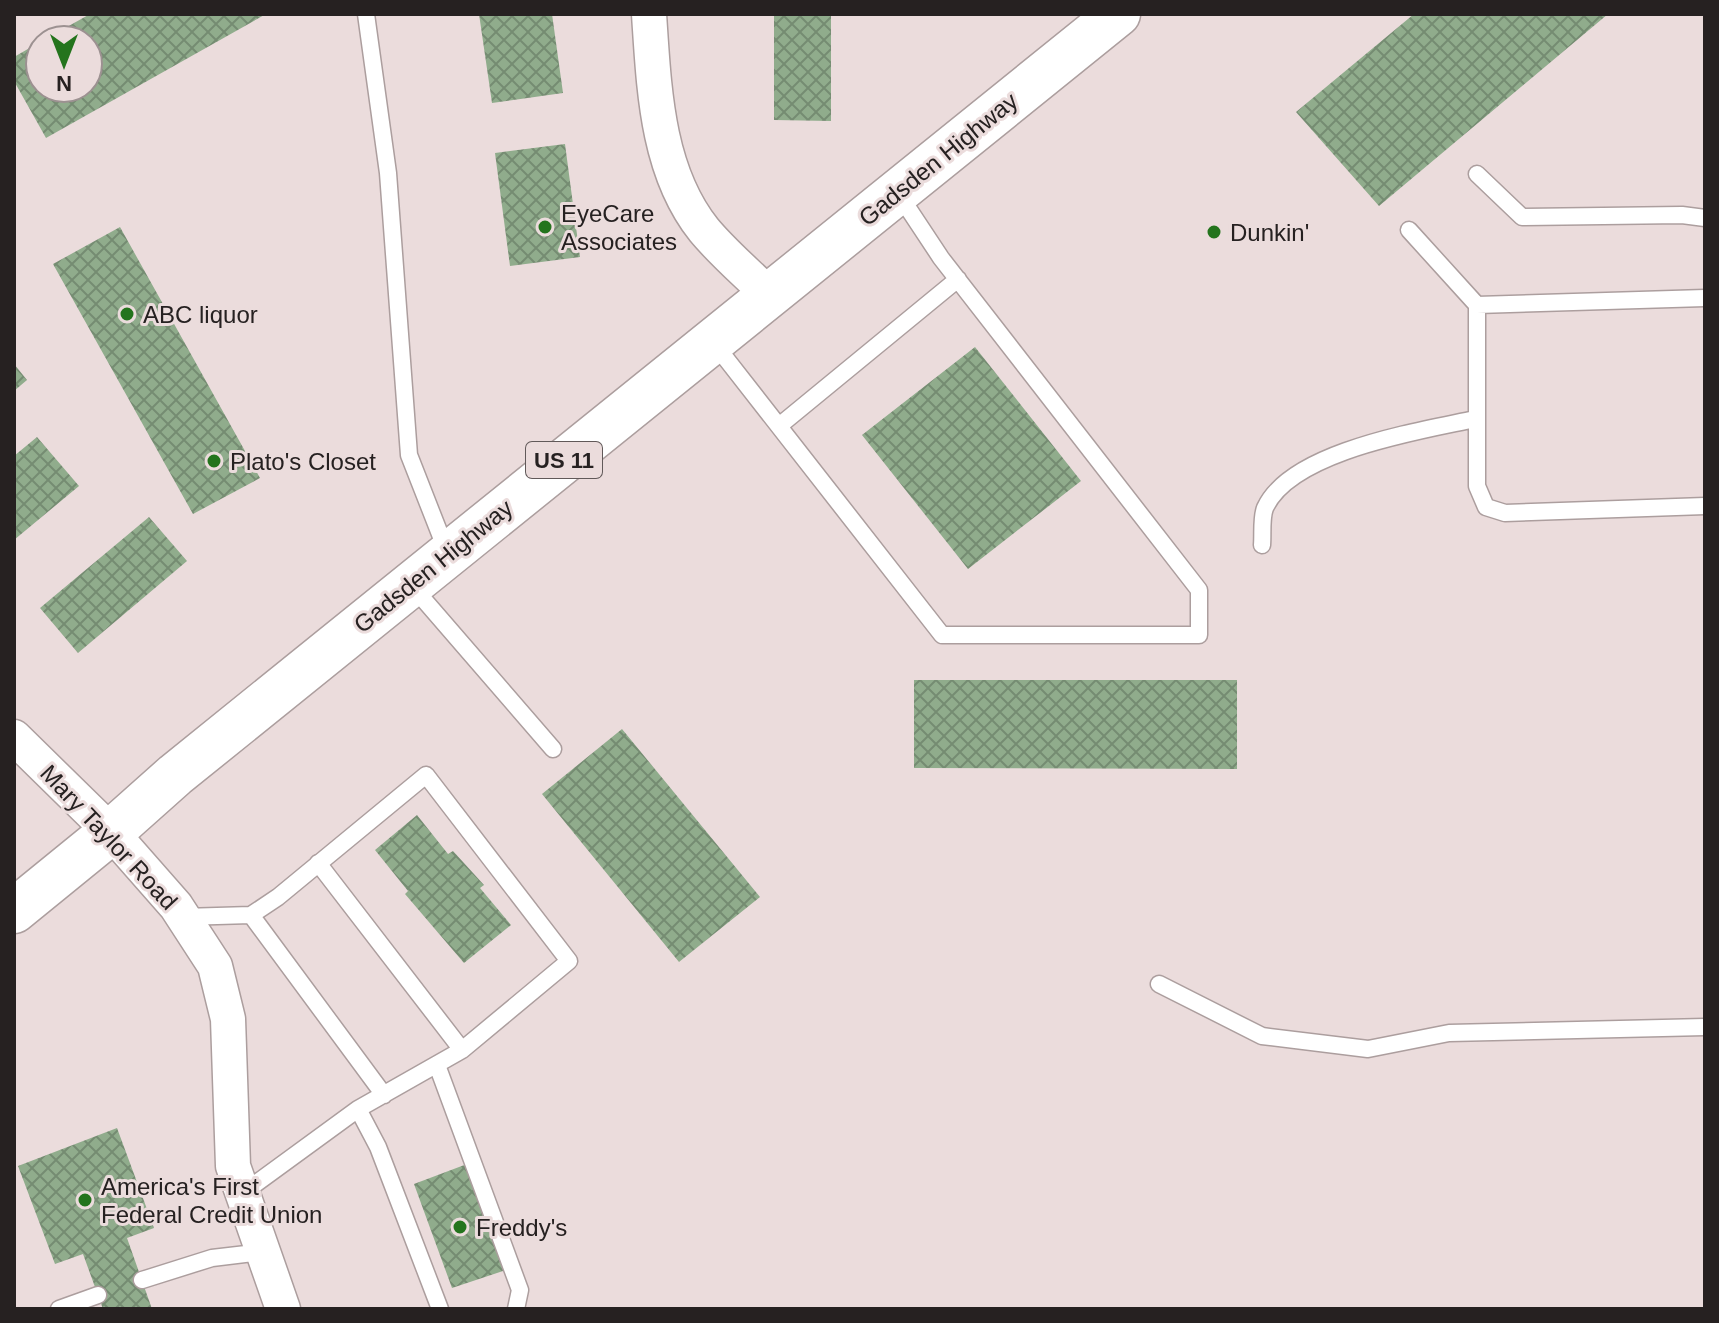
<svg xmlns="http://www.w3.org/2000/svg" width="1719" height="1323" viewBox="0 0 1719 1323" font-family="Helvetica,sans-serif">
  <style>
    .building { fill: url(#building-cross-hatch) }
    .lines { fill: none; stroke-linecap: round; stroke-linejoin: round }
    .service-casing { stroke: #ac9e9e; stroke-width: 19 }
    .minor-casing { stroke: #ac9e9e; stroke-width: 37 }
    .primary-casing { stroke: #ac9e9e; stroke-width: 47 }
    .service { stroke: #fff; stroke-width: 16 }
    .minor { stroke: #fff; stroke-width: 34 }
    .primary { stroke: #fff; stroke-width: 44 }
    .poi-dot { fill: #24741d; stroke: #ebdcdc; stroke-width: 3 }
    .labels { text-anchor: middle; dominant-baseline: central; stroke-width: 6; stroke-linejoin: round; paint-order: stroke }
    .shield { fill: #ebdcdc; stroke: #615959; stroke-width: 2 }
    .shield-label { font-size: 22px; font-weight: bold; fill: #262121 }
    .street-label { font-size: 24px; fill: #262121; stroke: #ebdcdc }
    .poi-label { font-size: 24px; fill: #262121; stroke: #ebdcdc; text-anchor: start }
  </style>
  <defs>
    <pattern id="building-cross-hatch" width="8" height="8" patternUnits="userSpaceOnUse" patternTransform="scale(2)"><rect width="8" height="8" fill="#90ac8c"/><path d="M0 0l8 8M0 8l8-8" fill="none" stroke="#758c72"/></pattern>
  </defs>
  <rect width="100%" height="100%" fill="#ebdcdc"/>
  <path class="building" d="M 90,14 L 266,14 L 46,138 L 14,81 L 14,57 L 40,42 L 40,88 L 88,88 L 88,40 L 44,40 Z
    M 479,14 L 552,14 L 563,93 L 492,103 Z
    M 774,14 L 831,14 L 831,121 L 774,120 Z
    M 1414,14 L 1608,14 L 1379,206 L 1296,112 Z
    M 565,144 L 580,257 L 510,266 L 495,153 Z
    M 120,227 L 260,478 L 193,514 L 53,264 Z
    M 975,347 L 1081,481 L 968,569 L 862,435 Z
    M 14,364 L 27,380 L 14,391 Z
    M 37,437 L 79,486 L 14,540 L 14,456 Z
    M 149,517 L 187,561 L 78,653 L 40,608 Z
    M 914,680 L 1237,680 L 1237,769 L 914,768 Z
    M 622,729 L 760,897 L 679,962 L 542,794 Z
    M 417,815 L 448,854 L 453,851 L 484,885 L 480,888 L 511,925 L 464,963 L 405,894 L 408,891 L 375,850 Z
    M 117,1128 L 154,1228 L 127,1238 L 152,1309 L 103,1309 L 83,1254 L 55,1264 L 18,1166 Z
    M 467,1164 L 506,1270 L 452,1288 L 414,1184 Z"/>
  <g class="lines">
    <defs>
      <path id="service" d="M 366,14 L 388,173 L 409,455 L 447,552
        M 1477,174 L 1522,217 L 1682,215 L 1705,218
        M 1409,230 L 1477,305 L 1477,486 L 1486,507 L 1505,513 L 1705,506
        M 1477,305 L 1705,298
        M 713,342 L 942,635 L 1199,635 L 1199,590 L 941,258 L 898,193
        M 779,426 L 958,279
        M 1262,545 C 1263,534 1261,518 1265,508 C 1291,451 1420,431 1475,419
        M 412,586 L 553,749
        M 318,863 L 462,1050
        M 251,915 L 384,1095
        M 183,917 L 251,915 L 278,897 L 426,775 L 569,961 L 462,1050 L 358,1109 L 243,1193
        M 1159,984 L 1262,1036 L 1368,1049 L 1449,1033 L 1705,1027
        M 437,1065 L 520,1290 L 516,1309
        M 358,1109 L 378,1147 L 440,1309
        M 142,1280 L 212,1258 L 262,1252
        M 59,1309 L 98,1295"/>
      <path id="minor" d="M 649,14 C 654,86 656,170 704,230 C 723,253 748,274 769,295
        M 14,737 L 111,832 L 176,906 L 215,966 L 228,1019 L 233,1166 L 283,1309"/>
      <path id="primary" d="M 14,911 L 111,832 L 175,775 L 1118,14"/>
    </defs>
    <use href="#service" class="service-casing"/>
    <use href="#minor" class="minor-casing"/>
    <use href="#primary" class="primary-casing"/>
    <use href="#service" class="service"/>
    <use href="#minor" class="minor"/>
    <use href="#primary" class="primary"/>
  </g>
  <g class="poi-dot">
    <circle cx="545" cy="227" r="8"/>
    <circle cx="1214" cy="232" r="8"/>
    <circle cx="127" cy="314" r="8"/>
    <circle cx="214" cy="461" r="8"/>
    <circle cx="85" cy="1200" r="8"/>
    <circle cx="460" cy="1227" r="8"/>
  </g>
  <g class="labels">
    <rect class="shield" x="526" y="442" width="76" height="36" rx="6"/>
    <g class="shield-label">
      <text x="564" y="460">US 11</text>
    </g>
    <g class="street-label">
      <text transform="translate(938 159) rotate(-39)">Gadsden Highway</text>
      <text transform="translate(433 566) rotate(-39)">Gadsden Highway</text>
      <text transform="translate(109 837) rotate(47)">Mary Taylor Road</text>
    </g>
    <g class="poi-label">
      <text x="561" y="213">EyeCare<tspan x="561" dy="28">Associates</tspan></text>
      <text x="1230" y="232">Dunkin'</text>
      <text x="143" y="314">ABC liquor</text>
      <text x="230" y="461">Plato's Closet</text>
      <text x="101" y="1186">America's First<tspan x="101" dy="28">Federal Credit Union</tspan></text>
      <text x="476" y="1227">Freddy's</text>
    </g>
  </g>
  <rect width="1719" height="1323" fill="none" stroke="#262121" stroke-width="32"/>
  <g transform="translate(64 64) rotate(180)"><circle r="38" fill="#ebdcdc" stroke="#9c9191" stroke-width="2"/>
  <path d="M0-6L14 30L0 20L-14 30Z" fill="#24741d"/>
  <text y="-12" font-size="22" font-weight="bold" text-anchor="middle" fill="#262121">N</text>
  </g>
</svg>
